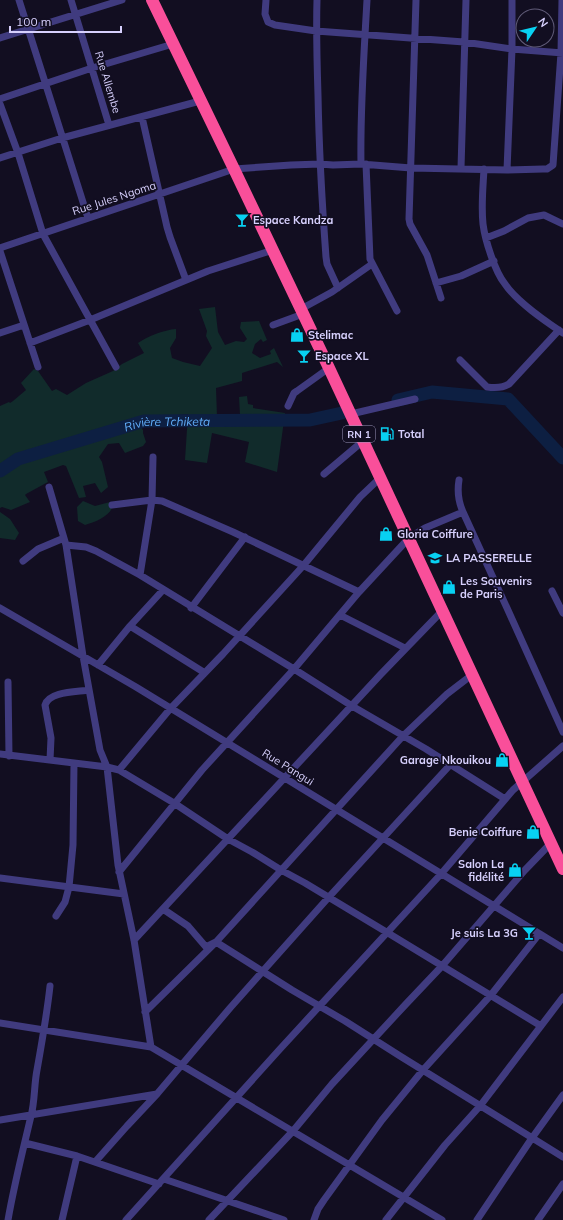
<svg xmlns="http://www.w3.org/2000/svg" width="563" height="1220" viewBox="0 0 563 1220" font-family="Mulish,sans-serif">
  <style>
    .green { fill: #112b2b }
    .lines { fill: none; stroke-linecap: round; stroke-linejoin: round }
    .river { stroke: #0d1f42; stroke-width: 13 }
    .street { stroke: #403b7f; stroke-width: 7 }
    .highway { stroke: #f94f9a; stroke-width: 12 }
    .labels { text-anchor: middle; dominant-baseline: central; stroke-width: 3.5; stroke-linejoin: round; paint-order: stroke }
    .shield { fill: #120e21; stroke: #9c96bb; stroke-width: 1 }
    .shield-label { font-size: 10px; font-weight: bold; fill: #d7d0fd }
    .street-label { font-size: 11px; fill: #d7d0fd; stroke: #120e21 }
    .poi-label { font-size: 11px; font-weight: bold; fill: #d7d0fd; stroke: #120e21; text-anchor: start }
    .water-label { font-size: 12px; font-style: italic; fill: #62aefa; stroke: #120e21 }
  </style>
  <rect width="100%" height="100%" fill="#120e21"/>
  <path class="green" d="M 215,307 L 218,332 L 225,345 L 236,341 L 244,342 L 247,339 L 240,328 L 241,322 L 259,321 L 267,340 L 263,342 L 261,339 L 255,344 L 252,353 L 260,358 L 271,354 L 270,351 L 274,348 L 283,367 L 277,362 L 242,373 L 242,381 L 216,388 L 217,417 L 240,415 L 239,397 L 247,396 L 248,404 L 253,405 L 253,408 L 285,413 L 277,472 L 245,462 L 249,442 L 212,433 L 207,463 L 185,460 L 188,414 L 145,418 L 142,429 L 143,430 L 143,433 L 146,442 L 143,446 L 125,453 L 119,443 L 108,444 L 99,457 L 102,462 L 108,487 L 101,493 L 95,483 L 83,486 L 86,497 L 79,498 L 66,466 L 63,465 L 44,472 L 48,482 L 26,494 L 25,495 L 30,502 L 11,510 L 2,507 L 0,508 L 0,406 L 9,402 L 10,403 L 13,401 L 26,390 L 21,383 L 34,369 L 38,371 L 52,391 L 56,389 L 67,395 L 86,383 L 113,371 L 122,364 L 144,353 L 138,343 C 148,336 164,330 176,329 L 176,338 L 170,348 L 172,358 L 183,362 L 200,366 L 212,348 L 206,336 L 207,331 L 199,309 Z
    M 83,501 L 95,506 L 110,502 L 113,506 C 109,517 95,522 85,525 L 78,521 L 77,507 Z
    M 0,512 L 10,519 L 19,533 L 15,540 L 0,538 Z"/>
  <g class="lines">
    <g class="river">
      <path d="M 398,400 L 432,392 L 508,399 L 563,458"/>
      <path id="s1" d="M 0,471 L 18,459 L 144,421 L 310,420 L 342,413"/>
    </g>
    <path class="street" d="M 19,0 L 88,218
      M 71,0 L 109,125
      M 266,0 L 265,14 L 268,22 L 275,25 L 316,31 L 464,42 L 512,49 L 563,53
      M 317,0 C 316,32 317,63 318,95 C 319,149 322,203 326,257 L 327,264 L 338,288
      M 416,0 L 409,219 L 410,224 L 427,255 L 441,298
      M 0,38 L 122,0
      M 0,99 L 92,68 L 173,44
      M 0,104 L 18,153 L 43,234 L 116,367
      M 142,117 L 167,227 L 170,237 L 186,280
      M 0,158 L 62,138 L 200,101
      M 361,164 C 360,109 364,54 367,0
      M 366,164 L 370,259 L 397,311
      M 461,168 L 466,0
      M 484,169 C 483,188 481,206 483,224 C 485,240 495,272 505,284 C 517,302 545,321 563,333
      M 507,170 L 512,49 L 512,0
      M 486,238 L 504,231 L 528,218 L 544,215 L 563,224
      M 0,248 L 234,169 L 291,165 L 320,164 L 333,165 L 361,164 L 411,168 L 507,170 L 543,169 L 547,169 L 553,165 L 561,53 L 562,0
      M 0,251 L 38,367
      M 436,283 L 461,276 L 494,261
      M 301,309 L 332,292 L 372,264
      M 273,325 L 303,314
      M 0,333 L 24,325
      M 30,343 L 90,320 L 208,271 L 273,250
      M 460,360 L 487,387 C 494,388 503,388 509,384 L 559,330
      M 288,406 L 294,393 L 297,391 L 329,368
      M 351,414 L 415,399
      M 324,474 L 363,441
      M 459,480 C 457,492 458,501 463,512 L 507,608 L 563,732
      M 49,487 L 66,545 L 83,656 L 100,750 L 107,767 L 118,865 L 134,940 L 151,1047
      M 112,505 L 152,500 L 162,501 L 233,532 L 359,592
      M 66,545 L 86,547 L 96,551 L 140,575 L 294,669 L 352,706 L 426,749 L 505,799
      M 23,561 L 38,549 L 64,538
      M 140,575 L 152,500 L 153,457
      M 552,591 L 563,613
      M 0,608 L 136,687 L 563,948
      M 191,608 L 245,537
      M 340,615 L 405,648
      M 130,626 L 205,673
      M 98,665 L 130,626 L 163,590
      M 8,682 L 9,756
      M 0,754 L 107,767 L 119,770 L 174,803 L 228,839 L 252,852 L 281,870 L 305,883 L 388,933 L 541,1026
      M 50,760 L 51,738 L 45,705 C 49,691 78,692 89,690
      M 119,770 L 170,709 L 223,654 L 303,566 L 360,497 L 380,478
      M 119,872 L 202,770 L 294,669 L 359,592 L 409,538 L 425,528 L 463,512
      M 0,878 L 124,894
      M 163,909 L 188,926 L 206,947 L 216,942 L 292,990 L 345,1021 L 400,1056 L 563,1157
      M 56,916 L 65,902 L 69,887 L 73,845 L 74,763
      M 134,940 L 381,674 L 443,610
      M 145,1012 L 216,942 L 403,736 L 447,694 L 473,674
      M 0,1023 L 151,1047 L 442,1220
      M 0,1120 L 157,1094
      M 25,1143 L 77,1156 L 159,1184
      M 95,1162 L 127,1126 L 157,1094 L 230,1008 L 328,898 L 450,765
      M 164,1179 L 284,1220
      M 8,1220 C 14,1185 23,1150 31,1116 C 35,1101 34,1085 37,1070 C 42,1042 47,1014 50,986
      M 62,1220 L 77,1156
      M 126,1220 L 280,1049 L 441,874 L 513,790 L 563,746
      M 209,1220 L 293,1131 L 332,1084 L 406,1004 L 442,966 L 525,870 L 551,843
      M 314,1220 L 318,1209 L 324,1200 L 382,1120 L 423,1070 L 491,995 L 539,934
      M 386,1220 L 445,1145 L 480,1106 L 563,997
      M 477,1220 L 532,1138 L 563,1095
      M 538,1220 L 563,1184"/>
    <path class="highway" d="M 152,0 L 234,169 L 329,368 L 563,869"/>
  </g>
  <defs>
    <symbol id="bar-bare" viewBox="-9 -9 18 18"><path d="M-6-5H6L.8 .8V4.5H3.5V6h-7V4.5H-.8V.8Z" fill="#08d1f2" stroke="#120e21" stroke-width="2.5" paint-order="stroke"/></symbol>
    <symbol id="shop-bare" viewBox="-9 -9 18 18"><path d="M-5-2.5h2.3a2.7 3.5 0 0 1 5.4 0H5L5.5 6h-11ZM-1.5-2.5h3a1.5 2.3 0 0 0-3 0Z" fill="#08d1f2" stroke="#120e21" stroke-width="2.5" paint-order="stroke"/></symbol>
    <symbol id="fuel-bare" viewBox="-9 -9 18 18"><path d="M-5.5-6h7V0h2V4h1.3V-2.5L3-4.5l.8-.8L6-3V5H2.5V1h-1V6h-7ZM-4.2-4.7v3.2H.2V-4.7Z" fill="#08d1f2" stroke="#120e21" stroke-width="2.5" paint-order="stroke"/></symbol>
    <symbol id="school-bare" viewBox="-9 -9 18 18"><path d="M0-5L7-2L0 1L-7-2ZM-4 1L0 2.5L4 1V4Q0 6-4 4Z" fill="#08d1f2" stroke="#120e21" stroke-width="2.5" paint-order="stroke"/></symbol>
  </defs>
  <g fill-rule="evenodd">
    <use href="#bar-bare" x="232" y="210" width="20" height="20"/>
    <use href="#shop-bare" x="287" y="325" width="20" height="20"/>
    <use href="#bar-bare" x="294" y="346" width="20" height="20"/>
    <use href="#fuel-bare" x="377" y="424" width="20" height="20"/>
    <use href="#shop-bare" x="376" y="524" width="20" height="20"/>
    <use href="#school-bare" x="425" y="548" width="20" height="20"/>
    <use href="#shop-bare" x="439" y="577" width="20" height="20"/>
    <use href="#shop-bare" x="492" y="750" width="20" height="20"/>
    <use href="#shop-bare" x="523" y="822" width="20" height="20"/>
    <use href="#shop-bare" x="505" y="860" width="20" height="20"/>
    <use href="#bar-bare" x="519" y="923" width="20" height="20"/>
  </g>
  <g class="labels">
    <rect class="shield" x="343" y="426" width="32" height="16" rx="3"/>
    <g class="shield-label">
      <text x="359" y="434">RN 1</text>
    </g>
    <g class="street-label">
      <text transform="translate(108 82) rotate(73)">Rue Allembe</text>
      <text transform="translate(114 198) rotate(-18)">Rue Jules Ngoma</text>
      <text transform="translate(288 767) rotate(32)">Rue Pangui</text>
    </g>
    <g class="poi-label">
      <text x="253" y="220">Espace Kandza</text>
      <text x="308" y="335">Stelimac</text>
      <text x="315" y="356">Espace XL</text>
      <text x="398" y="434">Total</text>
      <text x="397" y="534">Gloria Coiffure</text>
      <text x="446" y="558">LA PASSERELLE</text>
      <text x="460" y="581">Les Souvenirs<tspan x="460" dy="13">de Paris</tspan></text>
      <text x="491" y="760" text-anchor="end">Garage Nkouikou</text>
      <text x="522" y="832" text-anchor="end">Benie Coiffure</text>
      <text x="504" y="864" text-anchor="end">Salon La<tspan x="504" dy="13">fidélité</tspan></text>
      <text x="518" y="933" text-anchor="end">Je suis La 3G</text>
    </g>
    <g class="water-label">
      <text stroke="none"><textPath href="#s1" startOffset="176">Rivière Tchiketa</textPath></text>
    </g>
  </g>
  <g transform="translate(535 28) rotate(55)"><circle r="19" fill="#120e21" stroke="#615c79"/>
  <path d="M0-3L7 15L0 10L-7 15Z" fill="#08d1f2"/>
  <text y="-6" font-size="11" font-weight="bold" text-anchor="middle" fill="#d7d0fd">N</text>
  </g>
  <path d="M10 26v6h111v-6" fill="none" stroke="#d7d0fd" stroke-width="2"/>
  <text x="16" y="26" font-size="12" fill="#d7d0fd" stroke="#120e21" stroke-width="3" paint-order="stroke">100 m</text>
</svg>
